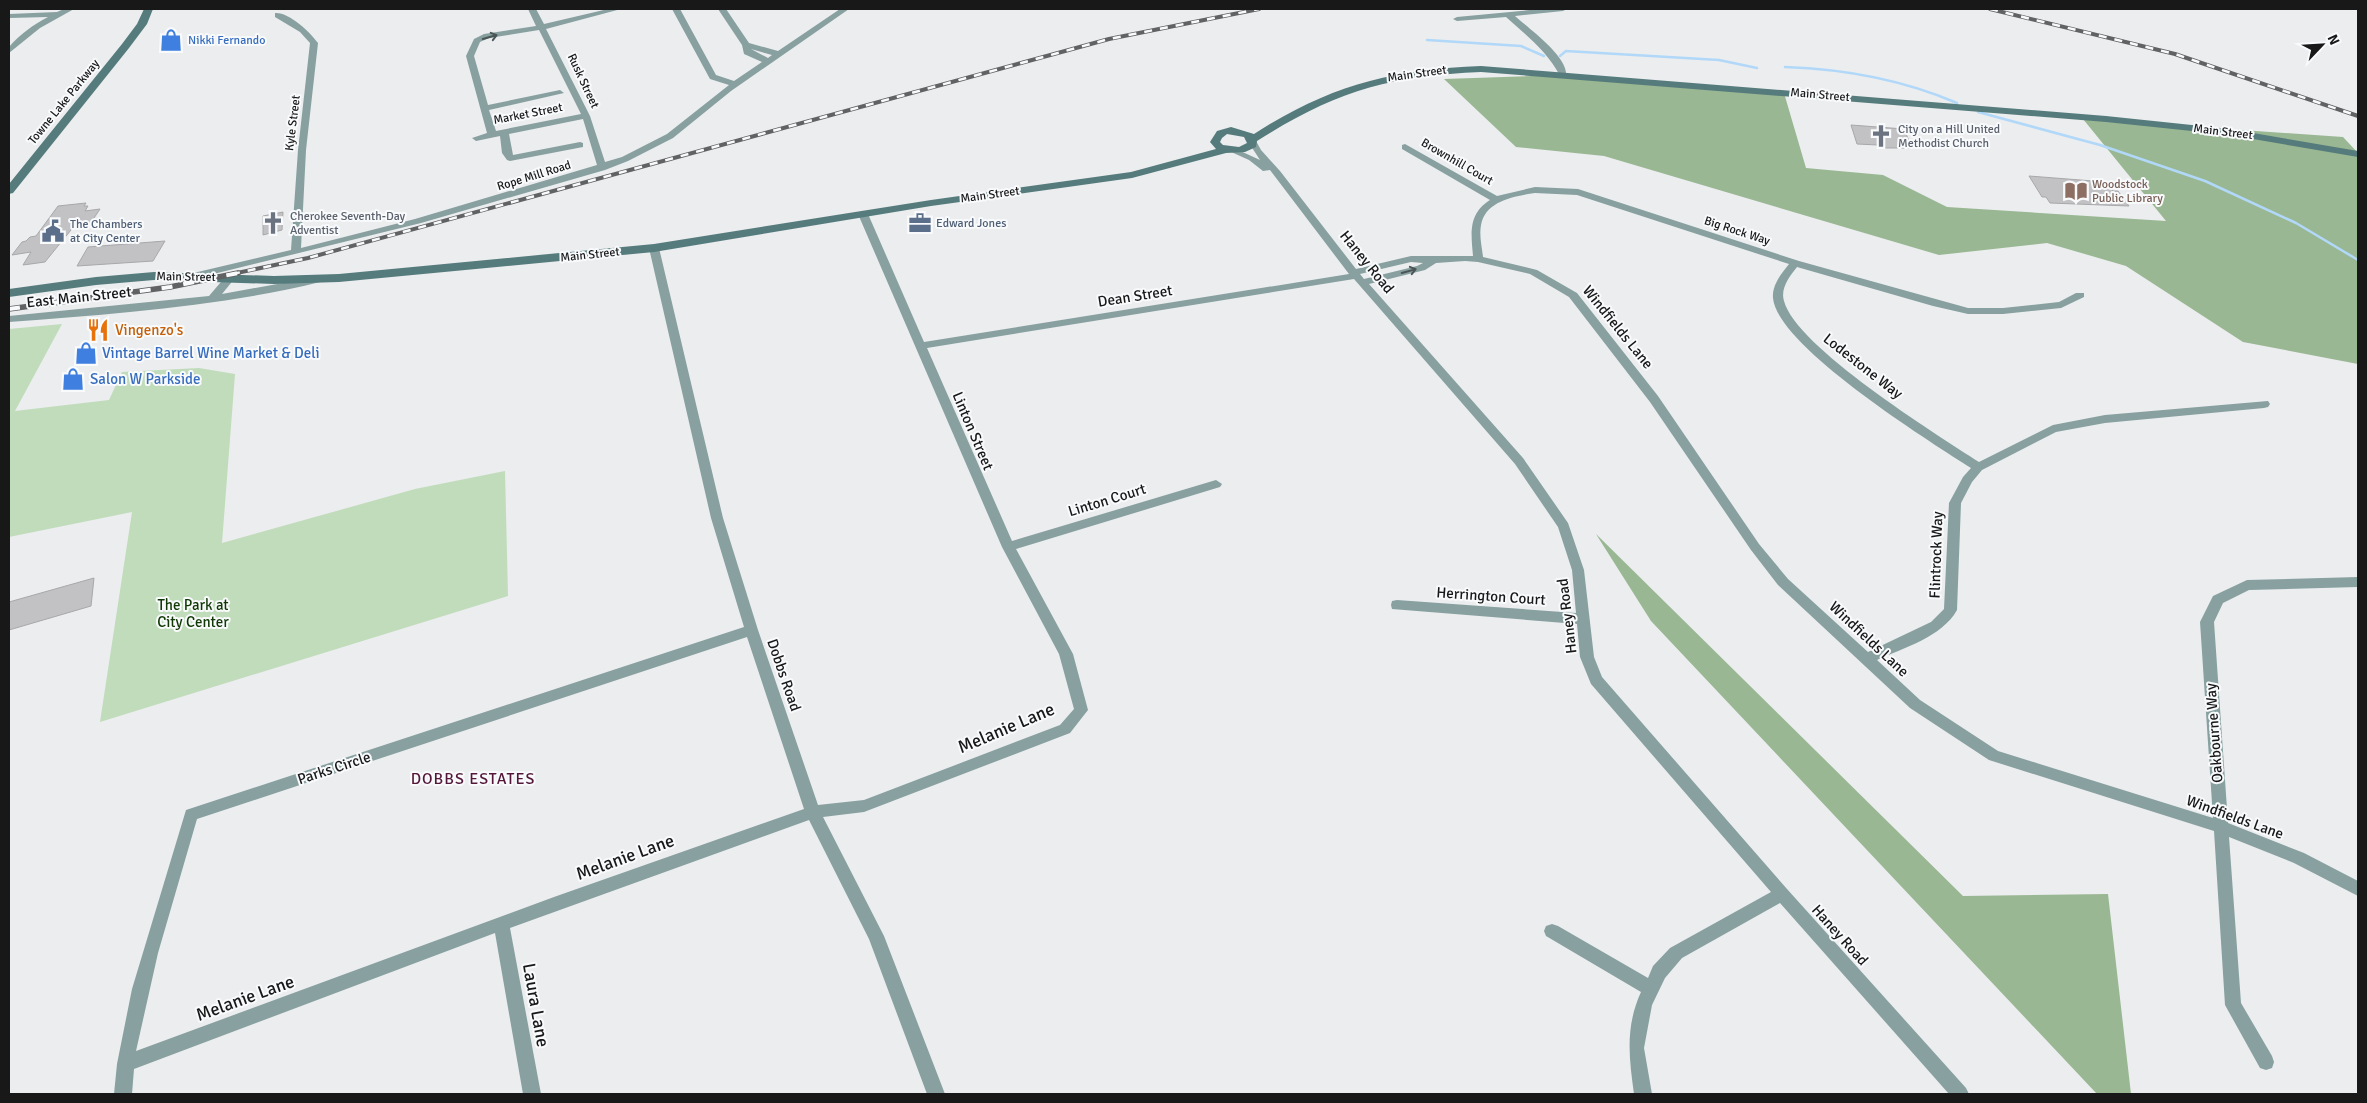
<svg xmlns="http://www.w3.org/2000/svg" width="2367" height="1103" viewBox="0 0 2367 1103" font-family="Signika,sans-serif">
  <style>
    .green { fill: #c0dcba }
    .forest { fill: #99b792 }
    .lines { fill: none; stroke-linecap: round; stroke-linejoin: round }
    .stream { stroke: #b1d8f8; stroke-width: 2.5 }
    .building { fill: #c2c2c5; stroke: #a8a8ab }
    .street { fill: #88a0a0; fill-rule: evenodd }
    .secondary { fill: #567b7c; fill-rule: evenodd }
    .rail-far1-casing { stroke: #616263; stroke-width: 4 }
    .rail-casing { stroke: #616263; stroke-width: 5.5 }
    .rail-far1 { stroke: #f8fafc; stroke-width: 2.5; stroke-dasharray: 8; stroke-linecap: butt }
    .rail { stroke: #f8fafc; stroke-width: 4; stroke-dasharray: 11; stroke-linecap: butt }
    .oneway { stroke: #4a5556 }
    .labels { text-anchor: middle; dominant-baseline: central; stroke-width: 4; stroke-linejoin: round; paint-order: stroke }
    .far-shop-label { font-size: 12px; fill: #366cbe; stroke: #f8fafc; text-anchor: start }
    .far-street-label { font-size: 12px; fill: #181819; stroke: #f8fafc }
    .far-worship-label { font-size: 12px; fill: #5b616d; stroke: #f8fafc; text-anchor: start }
    .far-education-label { font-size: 12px; fill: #785e54; stroke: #f8fafc; text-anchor: start }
    .far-service-label { font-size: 12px; fill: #4e5e75; stroke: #f8fafc; text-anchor: start }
    .street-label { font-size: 15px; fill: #181819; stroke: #f8fafc }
    .food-label { font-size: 15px; fill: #c56008; stroke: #f8fafc; text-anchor: start }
    .shop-label { font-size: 15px; fill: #366cbe; stroke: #f8fafc; text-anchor: start }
    .park-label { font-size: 15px; fill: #0f3804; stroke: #f8fafc }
    .neighbourhood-label { font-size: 16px; letter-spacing: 1px; fill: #54173a; stroke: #f8fafc }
    .near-street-label { font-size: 18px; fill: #181819; stroke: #f8fafc }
  </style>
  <rect width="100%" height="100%" fill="#ebedef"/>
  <path class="green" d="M 62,324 L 15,411 L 109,400 L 122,372 L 199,368 L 235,374 L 222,543 L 415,489 L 505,471 L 508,596 L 100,722 L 132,512 L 9,537 L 9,329 Z"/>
  <path class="forest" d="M 1560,75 L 1784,93 L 1806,168 L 1883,175 L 1947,207 L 2166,221 L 2083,119 L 2343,137 L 2358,153 L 2358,364 L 2243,342 L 2126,266 L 2047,243 L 1939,255 L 1604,156 L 1516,147 L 1444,79 Z
    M 1596,534 L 1963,896 L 2108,894 L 2131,1094 L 2097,1094 L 1651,621 Z"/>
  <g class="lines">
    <path class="stream" d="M 1427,40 L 1521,46 L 1544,56
      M 1560,56 L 1566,51 L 1719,60 L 1757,68
      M 1785,67 C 1845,69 1901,79 1957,103
      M 1978,112 L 2100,145 L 2205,181 L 2296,223 L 2358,260"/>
  </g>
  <path class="building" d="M 1851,125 L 1904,129 L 1912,148 L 1879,148 L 1878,145 L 1857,144 Z
    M 2029,176 L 2106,182 L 2113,191 L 2118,191 L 2129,206 L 2050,203 L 2046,197 L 2042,197 Z
    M 86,203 L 84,206 L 88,206 L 85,211 L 100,209 L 90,224 L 75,225 L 45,262 L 23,265 L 31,252 L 12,255 L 22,242 L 26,241 L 30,237 L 36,236 L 58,206 Z
    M 283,212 L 282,230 L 263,235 L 263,216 Z
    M 165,241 L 153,261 L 77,266 L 88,247 Z
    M 94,578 L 91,606 L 9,630 L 9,602 Z"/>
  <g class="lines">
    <path class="street" d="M 64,9 L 74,9 L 40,28 L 9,53 L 9,47 C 20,34 33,25 48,17 L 9,18 L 9,14 L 57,12 Z
      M 528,9 L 536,9 L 544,24 L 608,9 L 621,9 L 546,29 L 590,116 L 605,162 L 622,157 L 667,134 L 729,85 L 710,79 L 672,9 L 680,9 L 716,75 L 734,81 L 762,62 L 744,54 L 742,45 L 718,9 L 726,9 L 749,43 L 778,51 L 840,9 L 849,9 L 731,91 L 673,138 L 628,161 L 605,170 L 421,223 L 189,280 L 185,279 L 185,275 L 291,250 L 298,150 L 310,43 L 300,32 L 275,17 L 275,13 C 289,12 310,32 318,43 L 306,150 L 301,248 L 415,219 L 597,165 L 583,119 L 509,134 L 513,155 L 580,142 L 583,143 L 583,147 L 510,161 L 507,160 L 502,153 L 500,136 L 476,141 L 472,138 L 487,133 L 466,56 L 474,39 L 484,34 L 536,26 ZM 539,30 L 581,114 L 496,131 L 489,110 L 564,93 L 560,90 L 488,105 L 474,56 L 480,42 L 489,38 ZM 751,49 L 772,55 L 768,58 Z
      M 1541,9 L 1567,9 L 1563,11 L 1515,16 C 1528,28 1569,57 1566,76 L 1560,76 C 1547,51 1527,36 1506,17 L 1457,21 L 1453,19 L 1457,17 Z
      M 1253,140 L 1256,141 L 1261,150 L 1280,171 L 1356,269 L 1411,256 L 1473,256 C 1471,233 1468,214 1490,200 L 1402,149 L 1402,145 L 1405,144 L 1497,196 L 1535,187 L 1578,189 L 1799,261 L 1968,308 L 2003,308 L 2059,302 L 2076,293 L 2084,293 L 2084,297 L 2061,308 L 2003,314 L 1968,314 L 1933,306 L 1797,267 C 1790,276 1780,288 1784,301 C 1796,347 1936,434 1979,462 L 2053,425 L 2105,415 L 2268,401 L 2270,404 L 2268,407 L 2264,408 L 2105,423 L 2056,432 L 1982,470 L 1972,482 L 1961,503 L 1957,610 C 1942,637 1903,648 1877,660 L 1920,700 L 1998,751 L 2213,818 L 2200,622 L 2213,596 L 2247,580 L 2358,577 L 2358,587 L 2249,590 L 2223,603 L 2214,622 L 2228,823 L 2304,853 L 2358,881 L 2358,896 L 2294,863 L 2229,837 L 2241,1003 L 2272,1056 L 2274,1062 L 2272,1068 L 2266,1070 L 2260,1068 L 2225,1005 L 2214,831 L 1989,760 L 1910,708 L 1778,585 L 1751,550 L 1650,402 L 1569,297 L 1530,274 L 1478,262 L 1465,261 L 1436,263 L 1425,270 L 1369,284 L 1523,458 L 1568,523 L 1584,570 L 1594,657 L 1602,677 L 1787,889 L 1966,1088 L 1969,1094 L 1949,1094 L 1780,903 L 1682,958 L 1665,978 L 1652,1005 L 1644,1048 L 1652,1094 L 1634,1094 C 1629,1058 1625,1027 1641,992 L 1546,936 L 1544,931 L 1546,926 L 1552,924 L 1558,926 L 1648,978 L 1653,966 L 1670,948 L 1771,892 L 1591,684 L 1580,657 L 1577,624 L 1392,609 L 1391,605 L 1392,601 L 1397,600 L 1576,613 L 1572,570 L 1558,527 L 1515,464 L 1354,279 L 927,348 L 1012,541 L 1216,480 L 1222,484 L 1220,487 L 1016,549 L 1073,654 L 1088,710 L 1070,733 L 864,812 L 823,817 L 884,936 L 945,1094 L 927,1094 L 869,939 L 809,820 L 510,928 L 541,1094 L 523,1094 L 495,933 L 134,1069 L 132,1094 L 114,1094 L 117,1064 L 132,989 L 186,810 L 744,627 L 711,518 L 649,248 L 651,246 L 657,246 L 659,248 L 723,518 L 758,630 L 818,805 L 864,800 L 1060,725 L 1074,709 L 1059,654 L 1002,547 L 858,214 L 863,211 L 868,214 L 924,342 L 1349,274 L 1270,170 L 1263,171 L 1249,160 L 1229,151 L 1236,149 L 1260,160 L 1249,143 ZM 1535,193 L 1577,195 L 1789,264 C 1781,274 1772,285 1773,298 C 1777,346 1929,441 1971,468 L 1963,477 L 1949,503 L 1944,609 L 1931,622 L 1868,652 L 1788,579 L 1759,544 L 1658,396 L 1577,293 L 1537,270 L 1483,257 C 1482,247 1479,236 1481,225 C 1485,201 1514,196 1535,193 ZM 1411,262 L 1423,263 L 1417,266 L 1364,279 L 1360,274 ZM 747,637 L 804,809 L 554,897 L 136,1051 L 158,953 L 197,819 Z
      M 230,275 L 235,278 L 222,294 L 316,277 L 321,280 L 320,282 C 219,307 112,314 9,322 L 9,316 L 209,296 L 226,276 Z"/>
    <path class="secondary" d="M 144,9 L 153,9 L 147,24 L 129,48 L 13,193 L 9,194 L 9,184 L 122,44 L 137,24 Z
      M 1481,66 L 2106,116 L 2230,129 L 2358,151 L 2358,157 L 2230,135 L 2106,122 L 1481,72 C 1388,76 1336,91 1257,141 L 1256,147 L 1245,152 L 1226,153 L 1132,178 L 931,206 L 654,252 L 339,282 L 274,284 L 154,280 L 96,285 L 9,297 L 9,289 L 96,277 L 154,272 L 274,276 L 339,274 L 654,244 L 931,200 L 1131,172 L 1216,149 L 1210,142 L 1217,131 L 1231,127 L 1254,134 C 1330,85 1391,70 1481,66 ZM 1227,134 L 1244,137 L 1247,143 L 1239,147 L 1223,145 L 1220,142 L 1222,138 Z"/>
    <defs>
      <path id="rail-far1" d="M 1990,9 L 2175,54 L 2358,116
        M 232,274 L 308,258 L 1109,39 L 1259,9"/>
      <path id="rail" d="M 9,309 L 170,287 L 238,273"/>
    </defs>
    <use href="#rail-far1" class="rail-far1-casing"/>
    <use href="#rail" class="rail-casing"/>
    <use href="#rail-far1" class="rail-far1"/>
    <use href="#rail" class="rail"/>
  </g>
  <defs><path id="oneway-shaft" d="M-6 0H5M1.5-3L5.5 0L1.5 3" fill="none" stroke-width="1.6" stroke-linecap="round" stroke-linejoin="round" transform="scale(1.25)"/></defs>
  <g class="oneway">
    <use href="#oneway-shaft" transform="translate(490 37) rotate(-16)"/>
    <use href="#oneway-shaft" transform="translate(1409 271) rotate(-15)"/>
  </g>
  <defs>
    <symbol id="shop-bare" viewBox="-9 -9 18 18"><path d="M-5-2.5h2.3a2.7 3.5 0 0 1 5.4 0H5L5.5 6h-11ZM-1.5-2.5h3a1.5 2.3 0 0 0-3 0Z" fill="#3f7fe0" stroke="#f8fafc" stroke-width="2.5" paint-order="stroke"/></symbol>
    <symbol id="church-bare" viewBox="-9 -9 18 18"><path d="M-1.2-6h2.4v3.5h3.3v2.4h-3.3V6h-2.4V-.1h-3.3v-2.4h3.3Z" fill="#6b7280" stroke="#f8fafc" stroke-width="2.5" paint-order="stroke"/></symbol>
    <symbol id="library-bare" viewBox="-9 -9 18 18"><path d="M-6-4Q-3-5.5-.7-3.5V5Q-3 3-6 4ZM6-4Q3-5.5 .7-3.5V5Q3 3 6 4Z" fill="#8d6e63" stroke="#f8fafc" stroke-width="2.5" paint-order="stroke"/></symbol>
    <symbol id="office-bare" viewBox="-9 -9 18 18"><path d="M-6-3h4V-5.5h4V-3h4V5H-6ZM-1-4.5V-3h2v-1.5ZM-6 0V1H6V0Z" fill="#5c6f8a" stroke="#f8fafc" stroke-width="2.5" paint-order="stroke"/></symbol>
    <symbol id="civic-bare" viewBox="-9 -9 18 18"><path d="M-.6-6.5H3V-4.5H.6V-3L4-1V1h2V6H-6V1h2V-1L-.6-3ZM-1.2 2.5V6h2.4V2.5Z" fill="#5c6f8a" stroke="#f8fafc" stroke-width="2.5" paint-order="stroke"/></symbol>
    <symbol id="restaurant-bare" viewBox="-9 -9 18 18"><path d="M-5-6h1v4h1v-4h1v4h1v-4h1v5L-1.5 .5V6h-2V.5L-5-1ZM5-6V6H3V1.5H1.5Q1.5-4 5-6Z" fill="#e8710a" stroke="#f8fafc" stroke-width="2.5" paint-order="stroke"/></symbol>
  </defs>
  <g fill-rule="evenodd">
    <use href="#shop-bare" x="155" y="24" width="32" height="32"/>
    <use href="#church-bare" x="1865" y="120" width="32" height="32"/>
    <use href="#library-bare" x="2060" y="175" width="32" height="32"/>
    <use href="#church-bare" x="257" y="207" width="32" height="32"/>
    <use href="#office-bare" x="904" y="207" width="32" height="32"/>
    <use href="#civic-bare" x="37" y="215" width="32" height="32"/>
    <use href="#restaurant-bare" x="82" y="314" width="32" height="32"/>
    <use href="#shop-bare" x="70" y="337" width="32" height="32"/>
    <use href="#shop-bare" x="57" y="363" width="32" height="32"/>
  </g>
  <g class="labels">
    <g class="far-shop-label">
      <text x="188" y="40">Nikki Fernando</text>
    </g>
    <g class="far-street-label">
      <text transform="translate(1417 74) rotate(-8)">Main Street</text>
      <text transform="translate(583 81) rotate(65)">Rusk Street</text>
      <text transform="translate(1820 95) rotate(5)">Main Street</text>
      <text transform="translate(64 102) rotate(-51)">Towne Lake Parkway</text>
      <text transform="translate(528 114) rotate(-11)">Market Street</text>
      <text transform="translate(293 123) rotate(-83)">Kyle Street</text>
      <text transform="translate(2223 132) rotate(7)">Main Street</text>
      <text transform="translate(1457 162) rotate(30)">Brownhill Court</text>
      <text transform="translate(534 176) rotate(-17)">Rope Mill Road</text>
      <text transform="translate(990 195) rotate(-8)">Main Street</text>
      <text transform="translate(1737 231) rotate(18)">Big Rock Way</text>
      <text transform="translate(590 255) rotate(-6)">Main Street</text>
      <text transform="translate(186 277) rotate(1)">Main Street</text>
    </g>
    <g class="far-worship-label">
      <text x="1898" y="129">City on a Hill United<tspan x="1898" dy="14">Methodist Church</tspan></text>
      <text x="290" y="216">Cherokee Seventh-Day<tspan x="290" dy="14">Adventist</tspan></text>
    </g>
    <g class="far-education-label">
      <text x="2092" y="184">Woodstock<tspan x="2092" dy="14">Public Library</tspan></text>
    </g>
    <g class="far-service-label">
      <text x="936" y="223">Edward Jones</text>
      <text x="70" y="224">The Chambers<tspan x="70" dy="14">at City Center</tspan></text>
    </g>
    <g class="street-label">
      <text transform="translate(1367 262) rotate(51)">Haney Road</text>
      <text transform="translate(1135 296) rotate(-9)">Dean Street</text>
      <text transform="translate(79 297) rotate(-6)">East Main Street</text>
      <text transform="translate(1618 327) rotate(51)">Windfields Lane</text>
      <text transform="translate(1863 366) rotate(38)">Lodestone Way</text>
      <text transform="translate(973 431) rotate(67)">Linton Street</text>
      <text transform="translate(1107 500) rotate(-17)">Linton Court</text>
      <text transform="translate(1936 555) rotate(-88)">Flintrock Way</text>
      <text transform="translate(1491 596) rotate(4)">Herrington Court</text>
      <text transform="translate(1567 616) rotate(-97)">Haney Road</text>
      <text transform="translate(1869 639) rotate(43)">Windfields Lane</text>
      <text transform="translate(784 675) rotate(71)">Dobbs Road</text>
      <text transform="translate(2214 733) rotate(-94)">Oakbourne Way</text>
      <text transform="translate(334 768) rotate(-18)">Parks Circle</text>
      <text transform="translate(2235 817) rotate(20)">Windfields Lane</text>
      <text transform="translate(1840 935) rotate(48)">Haney Road</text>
    </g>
    <g class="food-label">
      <text x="115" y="330">Vingenzo's</text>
    </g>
    <g class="shop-label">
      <text x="102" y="353">Vintage Barrel Wine Market &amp; Deli</text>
      <text x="90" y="379">Salon W Parkside</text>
    </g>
    <g class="park-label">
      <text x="193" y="605">The Park at<tspan x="193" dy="17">City Center</tspan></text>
    </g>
    <g class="neighbourhood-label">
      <text x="473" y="779">DOBBS ESTATES</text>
    </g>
    <g class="near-street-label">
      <text transform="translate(1006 728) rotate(-23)">Melanie Lane</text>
      <text transform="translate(625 857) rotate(-20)">Melanie Lane</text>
      <text transform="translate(245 998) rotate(-20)">Melanie Lane</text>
      <text transform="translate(536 1005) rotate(80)">Laura Lane</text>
    </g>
  </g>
  <rect width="2367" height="1103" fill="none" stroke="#181819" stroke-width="20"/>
  <g transform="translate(2322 45) rotate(65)" stroke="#f8fafc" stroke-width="4" paint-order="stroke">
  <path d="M0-4L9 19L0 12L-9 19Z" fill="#181819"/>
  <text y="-8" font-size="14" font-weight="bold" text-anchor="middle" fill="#181819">N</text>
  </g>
</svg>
